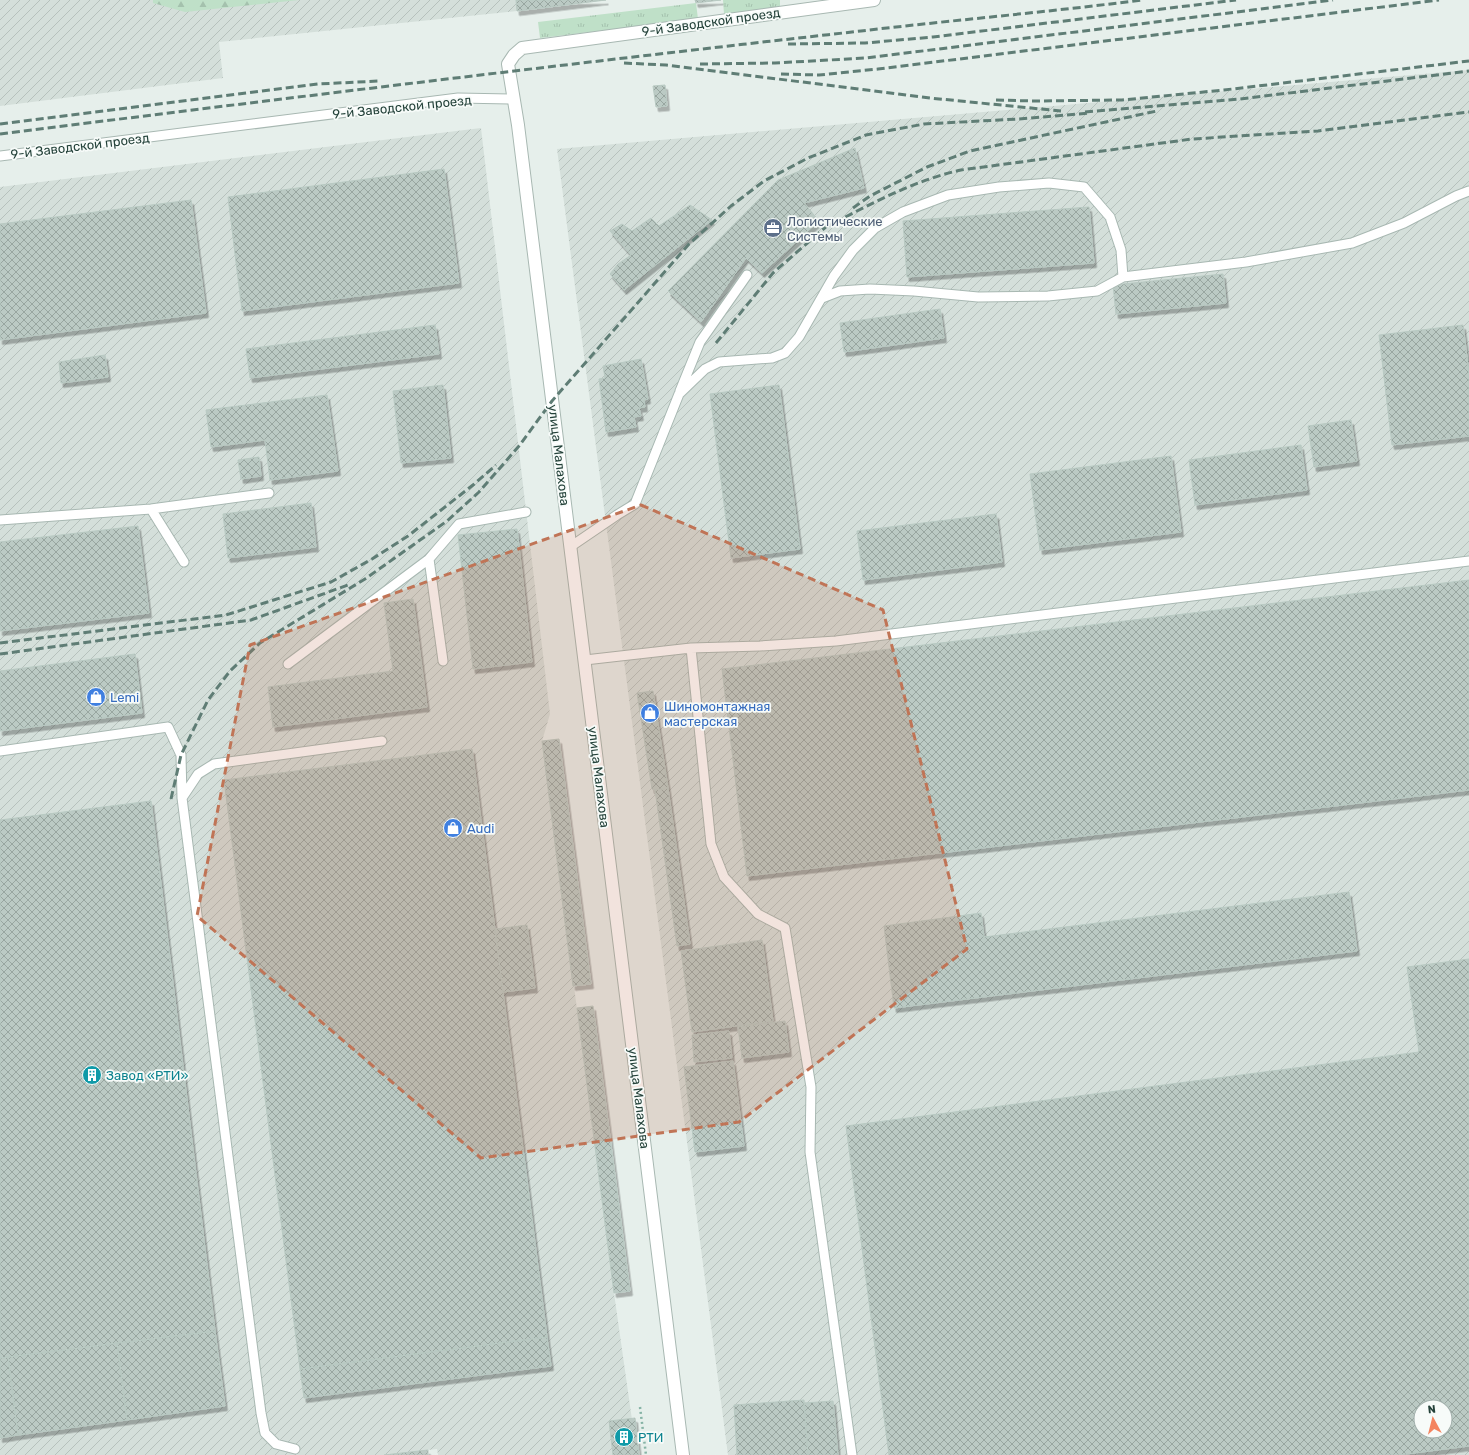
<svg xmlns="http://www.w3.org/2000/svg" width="1469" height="1455" viewBox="0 0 1469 1455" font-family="Rubik,sans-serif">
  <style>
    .industrial { fill: url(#industrial-furrows); fill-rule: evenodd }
    .grass { fill: url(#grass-tufts) }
    .forest { fill: url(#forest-firs) }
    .building { fill: url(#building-cross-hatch); stroke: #b8c9c2; fill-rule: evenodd; filter: url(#shadow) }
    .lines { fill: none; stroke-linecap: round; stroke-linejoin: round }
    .service-casing { stroke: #a8b8b2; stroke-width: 11 }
    .minor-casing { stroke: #a8b8b2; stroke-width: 14 }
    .path { stroke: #86b3a5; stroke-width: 2.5; stroke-dasharray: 2 3; stroke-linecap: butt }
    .service { stroke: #fff; stroke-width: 9 }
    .minor { stroke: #fff; stroke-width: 12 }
    .rail { stroke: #5f7d75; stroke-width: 3; stroke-dasharray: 8 4; stroke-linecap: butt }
    .marked { fill: #c07456; fill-opacity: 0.2; stroke: #c07456; stroke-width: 3; stroke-dasharray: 8 5; stroke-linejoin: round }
    .labels { text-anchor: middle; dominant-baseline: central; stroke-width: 3.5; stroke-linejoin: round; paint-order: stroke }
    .street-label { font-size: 13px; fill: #24423a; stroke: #f7fbf9 }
    .service-label { font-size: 13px; fill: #4e5e75; stroke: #f7fbf9; text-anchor: start }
    .shop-label { font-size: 13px; fill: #366cbe; stroke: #f7fbf9; text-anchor: start }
    .culture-label { font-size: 13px; fill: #0d838f; stroke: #f7fbf9; text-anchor: start }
  </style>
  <defs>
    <pattern id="industrial-furrows" width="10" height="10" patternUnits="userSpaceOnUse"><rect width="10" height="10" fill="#d4dfda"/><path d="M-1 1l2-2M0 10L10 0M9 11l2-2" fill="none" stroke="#b6c1bc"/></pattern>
    <pattern id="grass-tufts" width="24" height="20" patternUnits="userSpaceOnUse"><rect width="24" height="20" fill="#bfe0c8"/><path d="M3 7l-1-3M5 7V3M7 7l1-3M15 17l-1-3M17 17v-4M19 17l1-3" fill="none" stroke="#a4c1ad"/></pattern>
    <pattern id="forest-firs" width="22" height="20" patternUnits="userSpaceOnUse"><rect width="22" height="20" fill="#bfe0c8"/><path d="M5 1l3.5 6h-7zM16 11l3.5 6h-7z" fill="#a4c1ad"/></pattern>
    <pattern id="building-cross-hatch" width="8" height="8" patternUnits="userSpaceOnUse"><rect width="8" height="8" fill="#bbcac4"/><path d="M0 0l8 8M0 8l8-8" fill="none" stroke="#98a6a0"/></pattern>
    <filter id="shadow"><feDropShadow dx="2.5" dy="4.5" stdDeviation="0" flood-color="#0004"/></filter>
  </defs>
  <rect width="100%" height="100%" fill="#e6efeb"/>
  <path class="industrial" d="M 0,0 L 604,0 L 517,11 L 219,42 L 223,78 L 0,106 Z
    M 1469,70 L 1469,1455 L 728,1455 L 557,149 ZM 1421,1407 L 1445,1407 L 1445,1431 L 1421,1431 Z
    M 481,128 L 550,714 L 542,741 L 614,1293 L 637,1455 L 438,1455 L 437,1449 L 384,1455 L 0,1455 L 0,187 Z"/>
  <path class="grass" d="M 723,0 L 780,0 L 780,7 L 724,14 Z
    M 696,3 L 698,19 L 540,38 L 538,22 Z"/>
  <path class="forest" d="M 153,0 L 299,0 L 185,12 L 153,3 Z"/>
  <path class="building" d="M 516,0 L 606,0 L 517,11 Z
    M 695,0 L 721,0 L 696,3 Z
    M 665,85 L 667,106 L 656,107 L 653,86 Z
    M 855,148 L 864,188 L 804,203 L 819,221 L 762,273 L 746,258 L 701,322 L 668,291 L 778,180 Z
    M 444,169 L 459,283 L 242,311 L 228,197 Z
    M 191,200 L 206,313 L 0,340 L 0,224 Z
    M 690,205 L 712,220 L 624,290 L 610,274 L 618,264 L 631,255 L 610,231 L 622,224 L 632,231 L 651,218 L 659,226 Z
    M 1089,207 L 1094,263 L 907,277 L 903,221 Z
    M 1223,274 L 1226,303 L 1116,314 L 1113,285 Z
    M 940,309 L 944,338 L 844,352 L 840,323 Z
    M 435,325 L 439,354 L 250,378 L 246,349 Z
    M 1463,325 L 1469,374 L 1469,436 L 1392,445 L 1379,335 Z
    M 105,355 L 108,377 L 61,383 L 59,362 Z
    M 641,359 L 648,399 L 644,400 L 645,407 L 639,408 L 641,416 L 634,417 L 636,427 L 606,432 L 599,379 L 605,378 L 603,366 Z
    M 443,385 L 451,458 L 401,463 L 393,391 Z
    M 779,385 L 800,549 L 731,558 L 710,394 Z
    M 327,395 L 338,471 L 270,480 L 265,440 L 211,447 L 206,410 Z
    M 1351,420 L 1357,461 L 1314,467 L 1308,426 Z
    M 1301,445 L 1307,490 L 1195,505 L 1189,460 Z
    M 1171,456 L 1181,532 L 1040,550 L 1030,474 Z
    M 259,457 L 261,476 L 241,479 L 238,460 Z
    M 311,503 L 316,547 L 228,558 L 223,514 Z
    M 996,514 L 1002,562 L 863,580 L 857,531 Z
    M 138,526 L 149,613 L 0,631 L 0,542 Z
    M 517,529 L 532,662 L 473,669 L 458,535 Z
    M 1469,580 L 1469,790 L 747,876 L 722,669 Z
    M 413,599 L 427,707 L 273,727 L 268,687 L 393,671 L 384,603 Z
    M 135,654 L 142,713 L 0,731 L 0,671 Z
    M 653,691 L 668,788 L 655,790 L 652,789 L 637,693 Z
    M 559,739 L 591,984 L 573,986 L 542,741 Z
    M 472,749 L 547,1337 L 300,1369 L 224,780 Z
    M 668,788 L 690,944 L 677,946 L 655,790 Z
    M 151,801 L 215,1331 L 0,1358 L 0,820 Z
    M 1349,892 L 1357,951 L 894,1008 L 884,926 L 981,913 L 984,937 Z
    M 527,925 L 535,988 L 503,992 L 495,929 Z
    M 762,940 L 773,1021 L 692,1032 L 681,951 Z
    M 1469,959 L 1469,1446 L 1398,1455 L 889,1455 L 846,1126 L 1419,1052 L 1407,967 ZM 1421,1407 L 1445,1407 L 1445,1431 L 1421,1431 Z
    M 593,1006 L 630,1291 L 614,1293 L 577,1008 Z
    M 785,1021 L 789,1052 L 742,1058 L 738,1027 Z
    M 729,1031 L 732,1058 L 694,1062 L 692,1035 Z
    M 733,1061 L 744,1146 L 695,1152 L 684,1067 Z
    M 215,1331 L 225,1406 L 127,1420 L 117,1343 Z
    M 547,1337 L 551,1366 L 304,1398 L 300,1369 Z
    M 117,1343 L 127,1420 L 18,1435 L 8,1357 Z
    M 8,1357 L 18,1435 L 0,1438 L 0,1358 Z
    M 804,1400 L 808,1455 L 737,1455 L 734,1405 Z
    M 833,1401 L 838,1455 L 808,1455 L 804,1403 Z
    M 635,1418 L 639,1455 L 613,1455 L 609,1421 Z
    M 428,1450 L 428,1455 L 384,1455 Z"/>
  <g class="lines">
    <defs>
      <path id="service" d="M 0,156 L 458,98 L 514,99
        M 822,298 L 840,291 L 870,289 L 914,291 L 978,297 L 1048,296 L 1097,291 L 1123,277 L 1246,262 L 1352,243 L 1404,223 L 1456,196 L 1469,191
        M 680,391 L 700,342 L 747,275
        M 151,509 L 184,562
        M 0,520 L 151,509 L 269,493
        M 570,547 L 617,515 L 635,504 L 679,394 L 705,369 L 719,362 L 772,358 L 785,353 L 799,337 L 834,276 L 853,250 L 875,228 L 903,212 L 948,195 L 999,187 L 1049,183 L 1084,187 L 1110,217 L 1121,250 L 1123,277
        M 691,648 L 760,646 L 836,641 L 1469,561
        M 585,660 L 691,648 L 711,844 L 724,877 L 758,914 L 785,928 L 811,1087 L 810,1152 L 852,1455
        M 443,661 L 429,559 L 459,524 L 526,512
        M 288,664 L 429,559
        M 0,751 L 168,727 L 181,755 L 182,798 L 261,1413 L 265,1433 L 276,1444 L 295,1449
        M 182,798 L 198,774 L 214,764 L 382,741"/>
      <path id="minor" d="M 683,1455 L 518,125 L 508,64 L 514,55 L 522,48 L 874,0"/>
    </defs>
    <use href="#service" class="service-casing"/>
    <use href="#minor" class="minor-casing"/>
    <path class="path" d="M 640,1407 L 646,1455"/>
    <use href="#service" class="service"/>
    <use href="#minor" class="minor"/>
    <path class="rail" d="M 788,44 L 865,43 L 933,37 L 1236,0
      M 624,63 L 666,65 L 930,98 L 1061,111
      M 700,64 L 775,63 L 866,58 L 1333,0
      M 781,74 L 819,75 L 878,69 L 1439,0
      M 996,100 L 1034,101 L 1122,100 L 1224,90 L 1469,61
      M 1085,112 L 1240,99 L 1469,71
      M 0,124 L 318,84 L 379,81
      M 0,134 C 287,98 574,63 861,31 C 954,20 1049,12 1142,0
      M 853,208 L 870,196 L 927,167 L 970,151 L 1157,111
      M 824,228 C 869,205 912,181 961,170 L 1192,139 L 1318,131 L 1469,112
      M 716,343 L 773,273 L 828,225
      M 0,643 L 226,615 L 331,582 L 372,559 L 408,536 L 473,485 L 496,465
      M 0,654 L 251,620 L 348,585
      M 171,799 L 181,755 L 208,700 L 230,671 L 260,643 L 365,579 L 447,521 L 479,492 L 519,446 L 552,401 L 689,244 L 731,206 L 764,181 L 808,158 L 866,135 L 924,124 L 1018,119 L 1090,113"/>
  </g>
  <path class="marked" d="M 641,505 L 883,610 L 967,949 L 739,1122 L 481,1158 L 197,916 L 250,645 Z"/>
  <defs>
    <symbol id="office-disc" viewBox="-11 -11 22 22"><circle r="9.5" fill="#5c6f8a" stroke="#f7fbf9"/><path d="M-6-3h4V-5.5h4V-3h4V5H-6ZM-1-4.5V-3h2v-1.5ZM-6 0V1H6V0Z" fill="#fff"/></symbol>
    <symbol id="shop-disc" viewBox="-11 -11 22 22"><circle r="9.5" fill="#3f7fe0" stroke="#f7fbf9"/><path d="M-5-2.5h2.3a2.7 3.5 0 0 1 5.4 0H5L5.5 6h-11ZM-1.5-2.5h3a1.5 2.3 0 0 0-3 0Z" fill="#fff"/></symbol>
    <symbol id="building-disc" viewBox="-11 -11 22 22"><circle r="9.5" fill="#0f9aa8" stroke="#f7fbf9"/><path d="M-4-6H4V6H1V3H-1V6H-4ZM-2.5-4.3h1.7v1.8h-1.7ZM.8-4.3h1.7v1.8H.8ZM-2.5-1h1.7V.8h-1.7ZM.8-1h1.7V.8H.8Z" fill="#fff"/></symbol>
  </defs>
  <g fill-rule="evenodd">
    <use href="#office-disc" x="762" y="217" width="22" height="22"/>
    <use href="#shop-disc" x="85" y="686" width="22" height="22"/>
    <use href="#shop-disc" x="639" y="702" width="22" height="22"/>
    <use href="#shop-disc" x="442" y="817" width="22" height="22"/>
    <use href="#building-disc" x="81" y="1064" width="22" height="22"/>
    <use href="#building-disc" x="613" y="1426" width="22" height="22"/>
  </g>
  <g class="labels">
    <g class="street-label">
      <text transform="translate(711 22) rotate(-8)">9-й Заводской проезд</text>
      <text transform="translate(402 107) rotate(-6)">9-й Заводской проезд</text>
      <text transform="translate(80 146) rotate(-7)">9-й Заводской проезд</text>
      <text transform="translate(559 455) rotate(83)">улица Малахова</text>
      <text transform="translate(599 777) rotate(83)">улица Малахова</text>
      <text transform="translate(639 1098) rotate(83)">улица Малахова</text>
    </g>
    <g class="service-label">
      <text x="787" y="221">Логистические<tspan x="787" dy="15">Системы</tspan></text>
    </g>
    <g class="shop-label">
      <text x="110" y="697">Lemi</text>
      <text x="664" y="706">Шиномонтажная<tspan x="664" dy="15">мастерская</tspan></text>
      <text x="467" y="828">Audi</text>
    </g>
    <g class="culture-label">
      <text x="106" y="1075">Завод «РТИ»</text>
      <text x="638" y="1437">РТИ</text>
    </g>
  </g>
  <g transform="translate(1433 1419) rotate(353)"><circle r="19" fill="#f7fbf9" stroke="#a3b1ad"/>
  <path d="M0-3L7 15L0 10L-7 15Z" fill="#f4845f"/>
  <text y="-6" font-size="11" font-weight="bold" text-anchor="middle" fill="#24423a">N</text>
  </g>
</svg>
